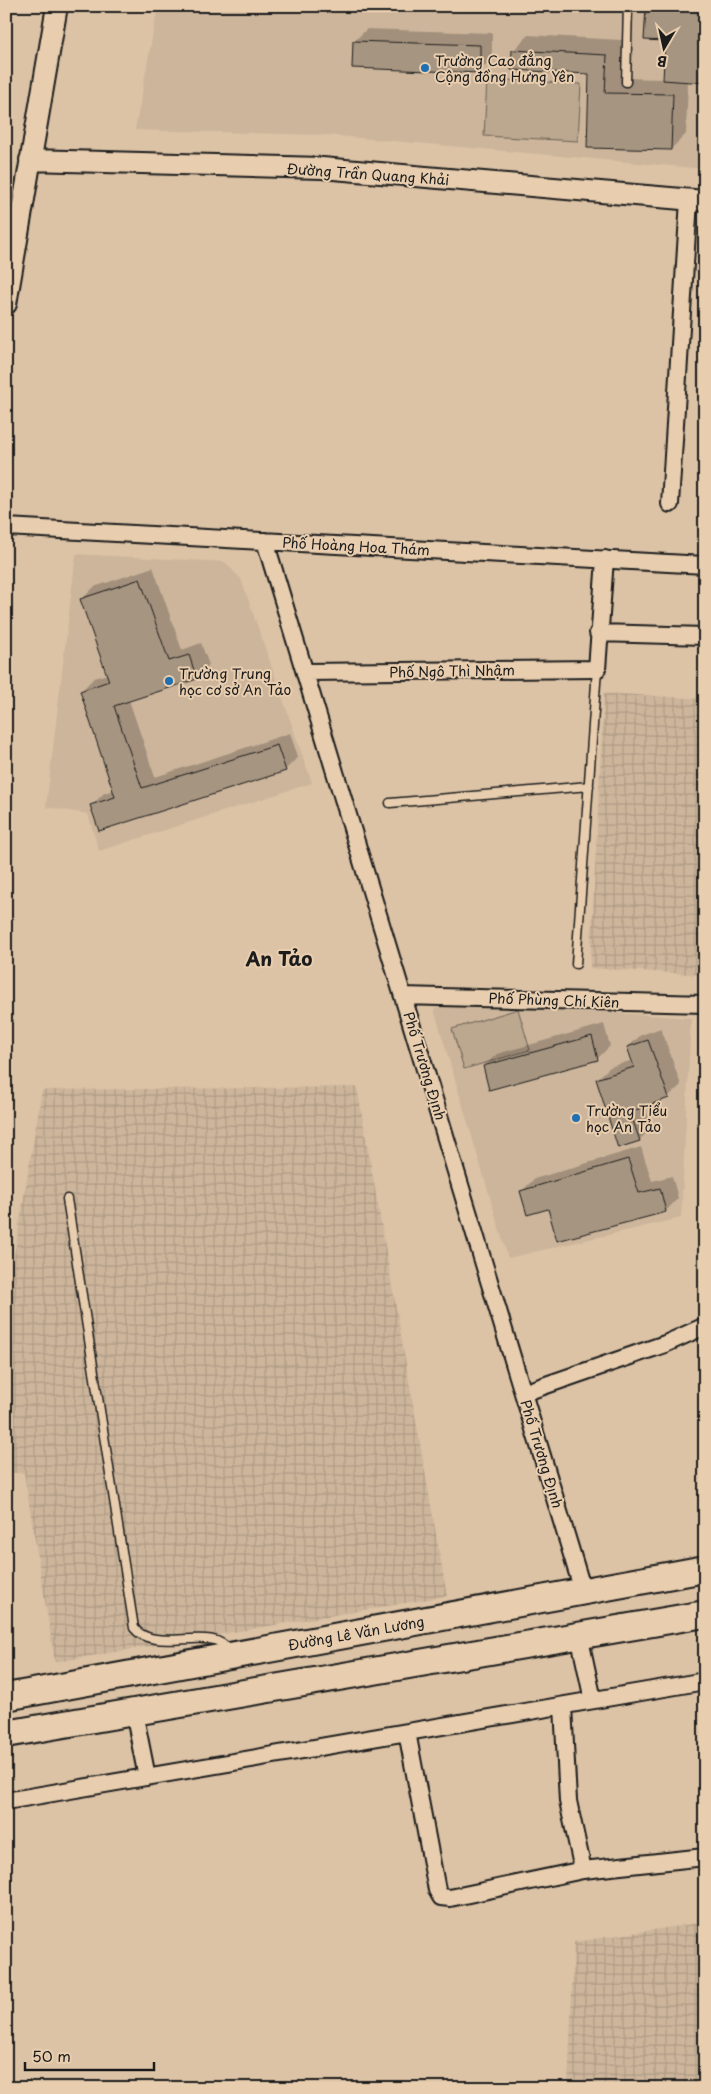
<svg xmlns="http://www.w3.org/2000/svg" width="711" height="2094" viewBox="0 0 711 2094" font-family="'Playpen Sans',sans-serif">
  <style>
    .built { fill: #ccb59b }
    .industrial { fill: url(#industrial-grid) }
    .grass { fill: #bca78f; stroke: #6c6256 }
    .shadow { fill: #0003 }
    .building { fill: #a69580; stroke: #1c1c1c }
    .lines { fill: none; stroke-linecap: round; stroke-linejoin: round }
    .service-casing { stroke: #1c1c1c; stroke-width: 11 }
    .minor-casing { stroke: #1c1c1c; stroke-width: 20 }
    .tertiary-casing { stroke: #1c1c1c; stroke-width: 24 }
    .trunk-casing { stroke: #1c1c1c; stroke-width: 30 }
    .service { stroke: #e8ceaf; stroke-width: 8 }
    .minor { stroke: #e8ceaf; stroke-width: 16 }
    .tertiary { stroke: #e8ceaf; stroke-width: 20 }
    .trunk { stroke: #e8ceaf; stroke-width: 26 }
    .poi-dot { fill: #1f6fb2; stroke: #e8ceaf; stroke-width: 2 }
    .labels { text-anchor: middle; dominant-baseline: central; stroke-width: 4; stroke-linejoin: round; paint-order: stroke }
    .poi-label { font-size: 14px; fill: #1c1c1c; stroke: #e8ceaf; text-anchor: start }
    .street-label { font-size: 14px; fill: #1c1c1c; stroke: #e8ceaf }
    .district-label { font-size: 19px; font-weight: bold; fill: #1c1c1c; stroke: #e8ceaf }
  </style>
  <defs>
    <pattern id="industrial-grid" width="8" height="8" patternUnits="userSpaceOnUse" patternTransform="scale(1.25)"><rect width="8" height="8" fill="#ccb59b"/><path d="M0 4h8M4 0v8" fill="none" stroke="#af9b85"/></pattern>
  </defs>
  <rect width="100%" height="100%" fill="#dcc3a6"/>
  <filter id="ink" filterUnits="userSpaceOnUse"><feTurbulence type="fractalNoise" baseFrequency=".02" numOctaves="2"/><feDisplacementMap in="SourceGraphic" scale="10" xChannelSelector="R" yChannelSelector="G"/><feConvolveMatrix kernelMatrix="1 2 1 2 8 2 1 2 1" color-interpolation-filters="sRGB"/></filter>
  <g filter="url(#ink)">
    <path class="built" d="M 158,6 L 705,6 L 705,169 L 327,135 L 135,130 Z
      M 76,554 L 225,562 L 241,579 L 312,783 L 99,851 L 88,814 L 46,807 Z
      M 453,1002 L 691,1018 L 681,1218 L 508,1258 L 434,1009 Z"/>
    <path class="industrial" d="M 604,693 L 705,699 L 705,975 L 590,968 Z
      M 357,1087 L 447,1596 L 55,1662 L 24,1473 L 6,1473 L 6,1304 L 42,1090 Z
      M 705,1922 L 705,2088 L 568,2088 L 574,1942 Z"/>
    <path class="grass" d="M 487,79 L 581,84 L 578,141 L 484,136 Z
      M 518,1009 L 530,1050 L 464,1069 L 452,1029 Z"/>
    <path class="shadow" d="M 366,6 L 623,6 L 616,12 L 484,8 L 480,12 Z
      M 647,6 L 705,6 L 705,81 L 688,80 L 686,134 L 671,149 L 589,147 L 591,73 L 513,51 L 528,35 L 622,40 L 620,78 L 665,79 L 667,40 Z
      M 367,29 L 492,33 L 492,59 L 479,71 L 354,41 Z
      M 153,567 L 182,650 L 201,643 L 209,665 L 196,677 L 129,700 L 155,777 L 290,733 L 298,757 L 285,770 L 92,805 L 104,793 L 114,790 L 81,691 L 94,678 L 107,674 L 82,599 L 94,587 Z
      M 604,1024 L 610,1046 L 598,1058 L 490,1089 L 484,1066 L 497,1054 Z
      M 661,1028 L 681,1085 L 668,1097 L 645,1106 L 652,1128 L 639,1140 L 597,1079 L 610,1067 L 633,1060 L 628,1047 L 641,1035 Z
      M 641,1147 L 652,1181 L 672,1176 L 678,1198 L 666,1211 L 549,1207 L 521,1192 L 534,1179 Z"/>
    <path class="building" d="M 646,6 L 705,7 L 705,83 L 663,80 L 665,41 L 644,40 Z
      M 353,41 L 480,45 L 480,73 L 352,68 Z
      M 512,50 L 607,55 L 605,93 L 673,94 L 671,150 L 587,148 L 589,74 L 511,70 Z
      M 140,579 L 169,661 L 189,655 L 197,679 L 114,706 L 142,788 L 277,745 L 286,771 L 99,831 L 90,805 L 115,797 L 80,691 L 109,681 L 80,599 Z
      M 592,1036 L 598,1060 L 489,1090 L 483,1066 Z
      M 648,1040 L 669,1098 L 630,1112 L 640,1141 L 618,1148 L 596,1079 L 634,1067 L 627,1047 Z
      M 628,1159 L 639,1193 L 660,1188 L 666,1212 L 557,1241 L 548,1209 L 527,1215 L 520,1191 Z"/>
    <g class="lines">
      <defs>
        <path id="service" d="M 626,82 L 628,6
          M 390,803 L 589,786
          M 576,964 L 597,669
          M 67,1199 L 134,1628 C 155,1655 214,1623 229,1651"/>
        <path id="minor" d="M 670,504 L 689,200
          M 6,527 L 705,565
          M 265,541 L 583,1591
          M 598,633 L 705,636
          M 306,672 L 597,669 L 605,559
          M 403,996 L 705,1004
          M 523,1393 L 665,1344 L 705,1326
          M 579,1635 L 593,1700
          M 563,1706 L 568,1801 L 583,1870
          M 134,1712 L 147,1777
          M 407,1732 L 437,1890 L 441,1897 L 450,1898 L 583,1870 L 705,1857
          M 6,1801 L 705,1681"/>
        <path id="tertiary" d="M 30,160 L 322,168 L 705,201
          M 6,304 L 57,6"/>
        <path id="trunk" d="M 6,1697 L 705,1569
          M 6,1734 L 705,1614"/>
      </defs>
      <use href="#service" class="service-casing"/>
      <use href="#minor" class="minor-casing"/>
      <use href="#tertiary" class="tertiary-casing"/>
      <use href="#trunk" class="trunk-casing"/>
      <use href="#service" class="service"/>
      <use href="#minor" class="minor"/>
      <use href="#tertiary" class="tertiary"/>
      <use href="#trunk" class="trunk"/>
    </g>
  </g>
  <g class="poi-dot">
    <circle cx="425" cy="68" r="5"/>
    <circle cx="169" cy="681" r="5"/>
    <circle cx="576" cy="1118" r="5"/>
  </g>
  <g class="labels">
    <g class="poi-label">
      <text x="435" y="60">Trường Cao đẳng<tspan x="435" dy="16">Cộng đồng Hưng Yên</tspan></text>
      <text x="179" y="673">Trường Trung<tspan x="179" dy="16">học cơ sở An Tảo</tspan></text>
      <text x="586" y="1110">Trường Tiểu<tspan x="586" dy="16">học An Tảo</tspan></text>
    </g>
    <g class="street-label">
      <text transform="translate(368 174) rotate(4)">Đường Trần Quang Khải</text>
      <text transform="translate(356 546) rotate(3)">Phố Hoàng Hoa Thám</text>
      <text transform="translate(452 671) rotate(-1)">Phố Ngô Thì Nhậm</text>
      <text transform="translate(554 1000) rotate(2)">Phố Phùng Chí Kiên</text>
      <text transform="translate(425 1066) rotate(73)">Phố Trương Định</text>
      <text transform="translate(542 1454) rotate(73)">Phố Trương Định</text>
      <text transform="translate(356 1633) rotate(-10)">Đường Lê Văn Lương</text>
    </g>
    <g class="district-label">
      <text x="279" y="958">An Tảo</text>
    </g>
  </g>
  <rect width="711" height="2094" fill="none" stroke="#e8ceaf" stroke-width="25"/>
  <rect x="12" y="12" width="686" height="2069" fill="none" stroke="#1c1c1c" stroke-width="2" filter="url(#ink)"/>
  <g transform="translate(664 48) rotate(189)" stroke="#e8ceaf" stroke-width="4" paint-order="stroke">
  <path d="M0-4L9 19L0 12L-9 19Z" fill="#1c1c1c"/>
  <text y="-8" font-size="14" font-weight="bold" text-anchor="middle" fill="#1c1c1c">B</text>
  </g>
  <path d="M25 2062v8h129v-8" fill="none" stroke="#1c1c1c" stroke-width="2.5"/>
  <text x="32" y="2062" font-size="15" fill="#1c1c1c" stroke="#e8ceaf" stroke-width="4" paint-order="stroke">50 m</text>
</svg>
